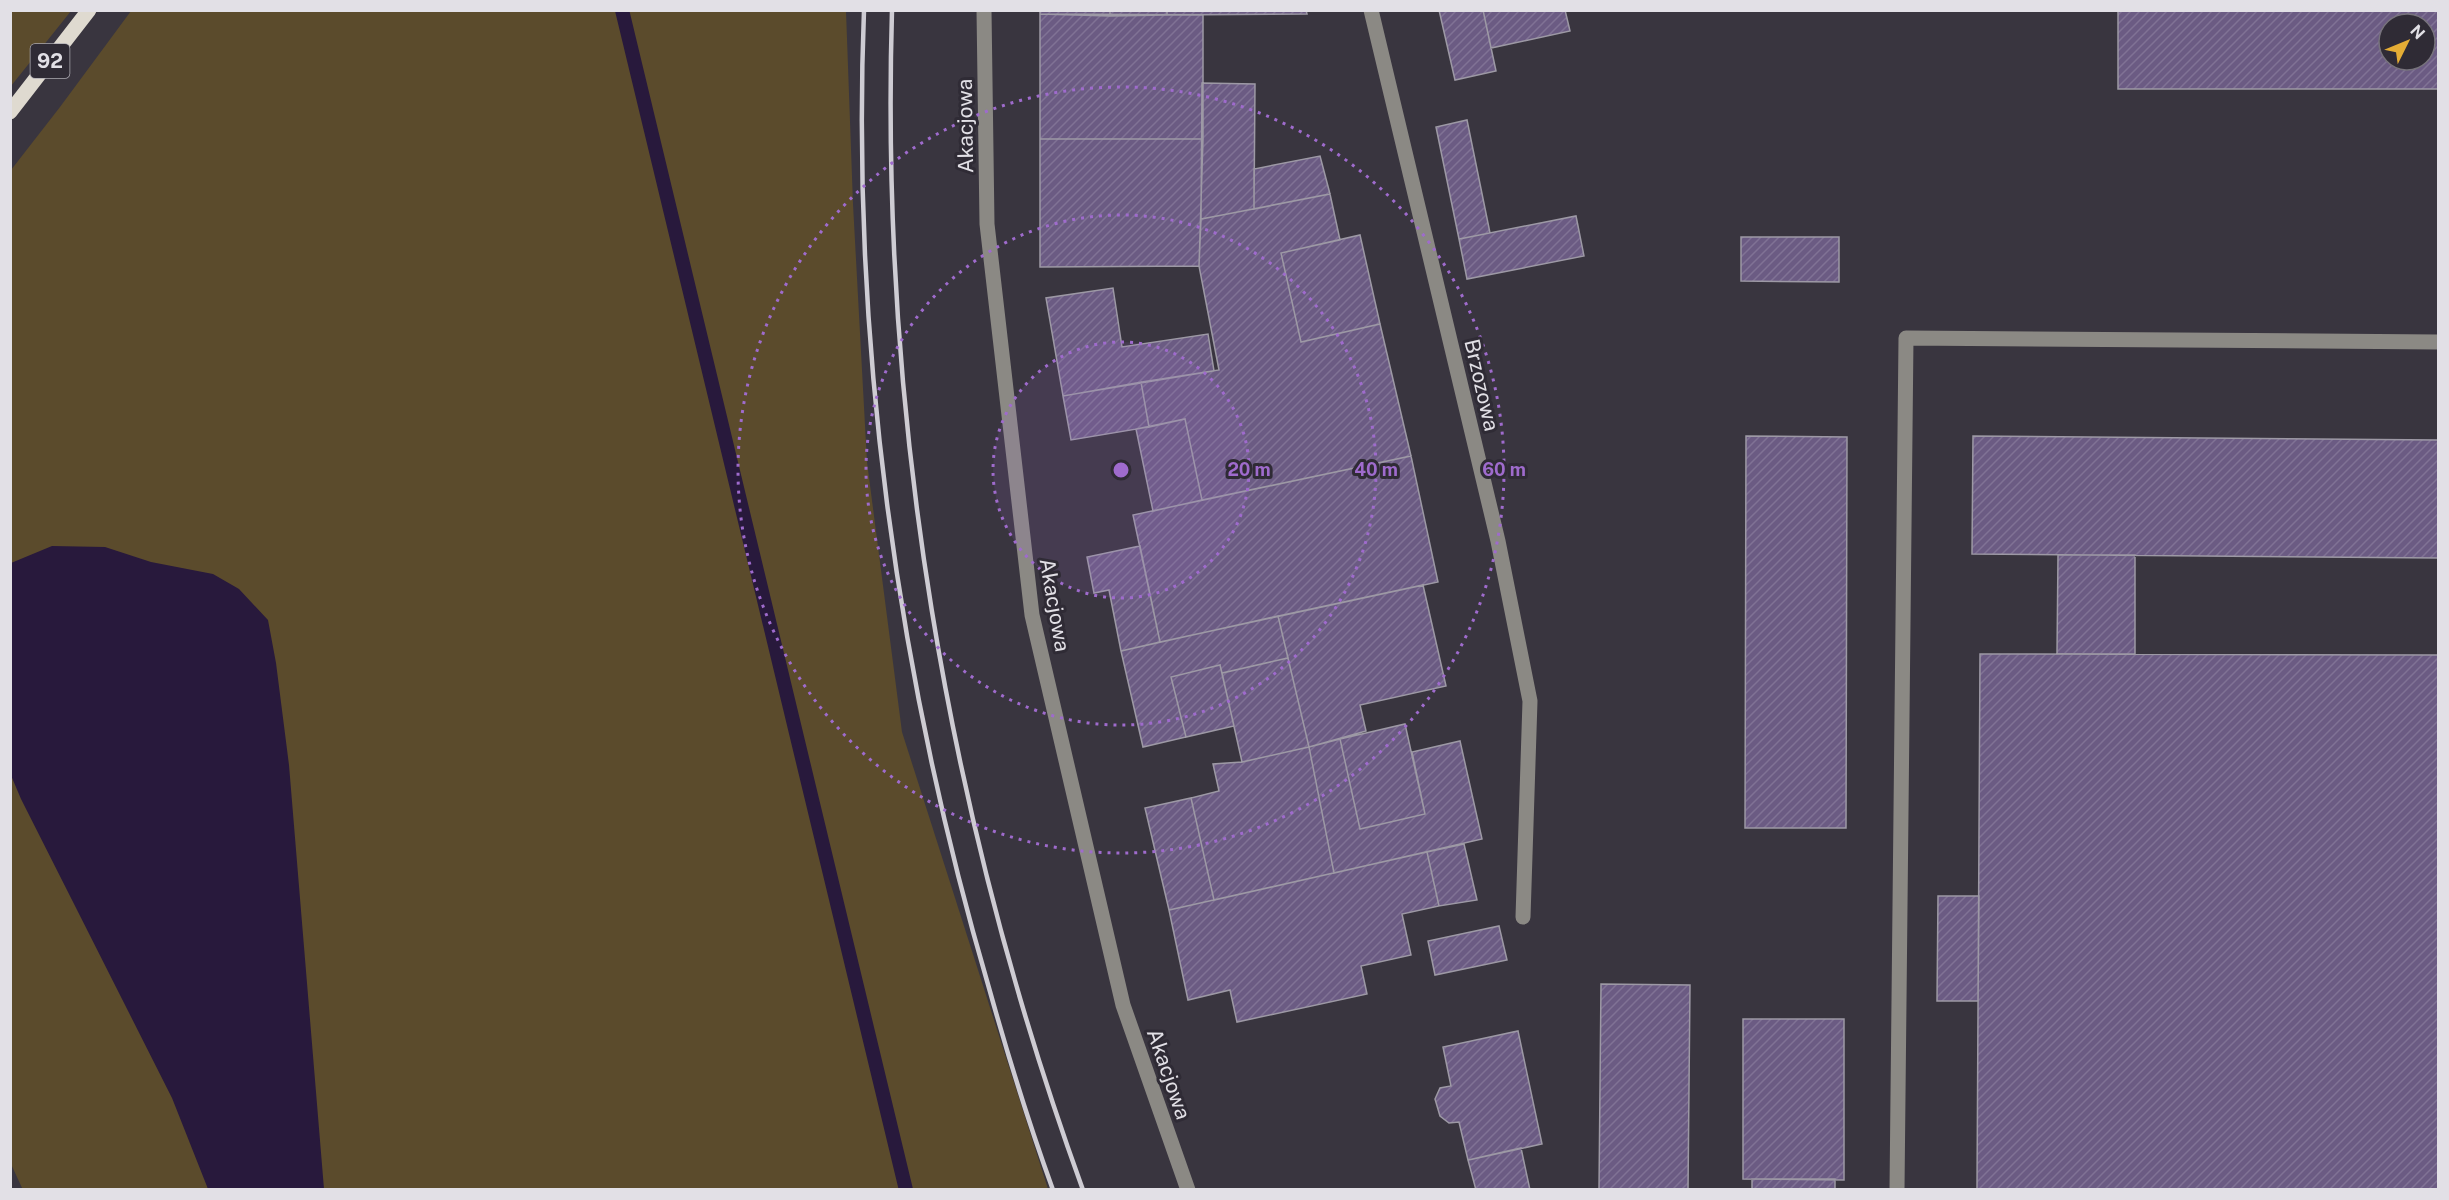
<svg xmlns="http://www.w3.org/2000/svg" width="2449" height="1200" viewBox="0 0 2449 1200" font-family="'Public Sans',sans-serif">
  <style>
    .green { fill: #5b4b2c }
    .water { fill: #28193c }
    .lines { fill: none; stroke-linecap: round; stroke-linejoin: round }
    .stream { stroke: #28193c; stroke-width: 14 }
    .building { fill: url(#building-hatch); stroke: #9d99a5; stroke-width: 1.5; fill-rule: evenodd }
    .minor { stroke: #8b8984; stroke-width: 15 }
    .major { stroke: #dfdad0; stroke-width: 15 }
    .rail { stroke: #ceccd3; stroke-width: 4.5 }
    .ring { fill: none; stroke: #9f6bcd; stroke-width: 3; stroke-dasharray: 3 6 }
    .labels { text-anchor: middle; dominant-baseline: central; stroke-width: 6; stroke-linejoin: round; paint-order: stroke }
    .shield { fill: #2f2b35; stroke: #acaab1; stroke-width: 1.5 }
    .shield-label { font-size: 20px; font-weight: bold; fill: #e2e0e6 }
    .street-label { font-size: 21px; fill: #e2e0e6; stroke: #2f2b35 }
    .centre { fill: #9f6bcd; stroke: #2f2b35; stroke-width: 3 }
    .ring-label { font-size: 18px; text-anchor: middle; font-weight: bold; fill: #9f6bcd; stroke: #2f2b35; stroke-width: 6; stroke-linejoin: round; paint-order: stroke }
  </style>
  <defs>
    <pattern id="building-hatch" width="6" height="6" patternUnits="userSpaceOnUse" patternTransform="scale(1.5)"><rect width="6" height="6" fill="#6b5b83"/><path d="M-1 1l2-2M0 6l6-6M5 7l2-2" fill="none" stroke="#807295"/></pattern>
  </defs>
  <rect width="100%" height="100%" fill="#39353f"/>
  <path class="green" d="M 11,10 L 71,11 L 11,86 L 10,11 Z
    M 131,11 L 846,11 L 853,204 L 867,462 L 902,732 L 1048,1189 L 23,1190 L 11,1164 L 11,170 L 60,107 Z"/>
  <path class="water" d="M 52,546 L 105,547 L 151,562 L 213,574 L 239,589 L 268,620 L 276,663 L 289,765 L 324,1189 L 208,1189 L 172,1098 L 21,799 L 10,773 L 11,563 Z"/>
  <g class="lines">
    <path class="stream" d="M 622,10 L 906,1190"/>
  </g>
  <path class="building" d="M 1040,10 L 1110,10 L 1110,16 L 1040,14 Z
    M 1110,10 L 1167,10 L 1167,15 L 1110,16 Z
    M 1167,10 L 1306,10 L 1307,14 L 1167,15 Z
    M 1439,10 L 1483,10 L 1496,71 L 1455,80 Z
    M 1483,10 L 1565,10 L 1570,31 L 1491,48 Z
    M 2118,10 L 2438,10 L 2438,89 L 2118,89 ZM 2389,24 L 2425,24 L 2425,60 L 2389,60 Z
    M 1040,14 L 1203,15 L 1203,139 L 1040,139 Z
    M 1202,83 L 1255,84 L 1254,209 L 1201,219 Z
    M 1467,120 L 1490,233 L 1459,239 L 1436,127 Z
    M 1040,139 L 1203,139 L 1199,266 L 1040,267 Z
    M 1320,156 L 1330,194 L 1254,209 L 1254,169 Z
    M 1330,194 L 1340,240 L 1281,253 L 1301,342 L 1380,324 L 1411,456 L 1202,500 L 1185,419 L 1149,427 L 1141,382 L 1219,370 L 1199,266 L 1201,219 Z
    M 1576,216 L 1584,256 L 1467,279 L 1459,239 Z
    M 1360,235 L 1380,324 L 1301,342 L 1281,253 Z
    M 1741,237 L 1839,237 L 1839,282 L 1741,281 Z
    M 1113,288 L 1122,347 L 1208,334 L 1214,371 L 1063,396 L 1046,298 Z
    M 1141,382 L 1149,427 L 1071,440 L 1063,396 Z
    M 1185,419 L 1202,500 L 1153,511 L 1136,429 Z
    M 1746,436 L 1847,437 L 1846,828 L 1745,828 Z
    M 1973,436 L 2438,440 L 2438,558 L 1972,554 Z
    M 1411,456 L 1438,582 L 1160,642 L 1133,515 Z
    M 1140,546 L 1160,642 L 1121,651 L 1109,590 L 1094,593 L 1087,557 Z
    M 2058,555 L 2135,555 L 2135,654 L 2057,654 Z
    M 1423,585 L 1446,686 L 1360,705 L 1366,731 L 1309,747 L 1278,616 Z
    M 1278,616 L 1288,658 L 1222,673 L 1220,665 L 1171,677 L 1186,737 L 1143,747 L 1121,651 Z
    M 1980,654 L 2438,655 L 2438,1190 L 1977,1190 Z
    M 1288,658 L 1309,747 L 1242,762 L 1222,673 Z
    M 1220,665 L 1234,726 L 1186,737 L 1171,677 Z
    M 1405,724 L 1425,814 L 1360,829 L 1340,739 Z
    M 1340,739 L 1360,829 L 1425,814 L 1412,752 L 1460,741 L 1482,839 L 1334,873 L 1309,747 Z
    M 1309,747 L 1334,873 L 1214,900 L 1191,798 L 1219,791 L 1213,764 L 1242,762 Z
    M 1191,798 L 1214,900 L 1169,910 L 1145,808 Z
    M 1464,844 L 1477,900 L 1439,906 L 1427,852 Z
    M 1427,852 L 1439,906 L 1402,914 L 1411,955 L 1361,966 L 1367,994 L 1237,1022 L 1230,990 L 1188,1000 L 1169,910 Z
    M 1938,896 L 1979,896 L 1978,1001 L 1937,1001 Z
    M 1499,926 L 1507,960 L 1435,975 L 1428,941 Z
    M 1601,984 L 1690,985 L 1688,1190 L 1599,1190 Z
    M 1743,1019 L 1844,1019 L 1844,1180 L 1743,1179 Z
    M 1518,1031 L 1542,1144 L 1468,1160 L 1459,1122 L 1449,1123 L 1440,1116 L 1435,1099 L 1440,1088 L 1451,1086 L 1443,1047 Z
    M 1521,1148 L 1530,1190 L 1476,1190 L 1468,1160 Z
    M 1752,1179 L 1835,1179 L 1835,1190 L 1752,1190 Z"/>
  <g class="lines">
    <path class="minor" d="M 984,10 L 987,224 L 1032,615 L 1123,1005 L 1188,1190
      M 1371,10 L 1498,541 L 1530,701 L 1523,917
      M 1897,1190 L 1906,338 L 2438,342"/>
    <path class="major" d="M 10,112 L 89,10"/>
    <path class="rail" d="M 864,10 C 851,337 897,675 989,988 C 1008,1056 1029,1124 1053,1190
      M 892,10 C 880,412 946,813 1083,1190"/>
  </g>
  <circle cx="1121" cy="470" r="128" fill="#9f6bcd" fill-opacity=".12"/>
  <g class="ring">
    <circle cx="1121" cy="470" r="128"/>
    <circle cx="1121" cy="470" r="255"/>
    <circle cx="1121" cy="470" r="383"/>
  </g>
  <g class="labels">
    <rect class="shield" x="30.5" y="44" width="39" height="34" rx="4.5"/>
    <g class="shield-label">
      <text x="50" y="61">92</text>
    </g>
    <g class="street-label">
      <text transform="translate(965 126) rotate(-91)">Akacjowa</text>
      <text transform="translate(1482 385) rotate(77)">Brzozowa</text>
      <text transform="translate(1055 605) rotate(80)">Akacjowa</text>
      <text transform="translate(1169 1074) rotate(71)">Akacjowa</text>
    </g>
  </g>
  <circle cx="1121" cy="470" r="9" class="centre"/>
  <g class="ring-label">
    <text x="1249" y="476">20 m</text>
    <text x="1376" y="476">40 m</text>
    <text x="1504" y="476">60 m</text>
  </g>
  <rect width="2449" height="1200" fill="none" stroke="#e2e0e6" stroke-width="24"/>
  <g transform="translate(2407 42) rotate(47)"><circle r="28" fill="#2f2b35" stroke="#77737c" stroke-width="1.5"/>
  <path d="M0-4.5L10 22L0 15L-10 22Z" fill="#e5ad35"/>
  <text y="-9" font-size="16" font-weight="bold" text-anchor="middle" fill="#e2e0e6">N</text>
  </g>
</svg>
